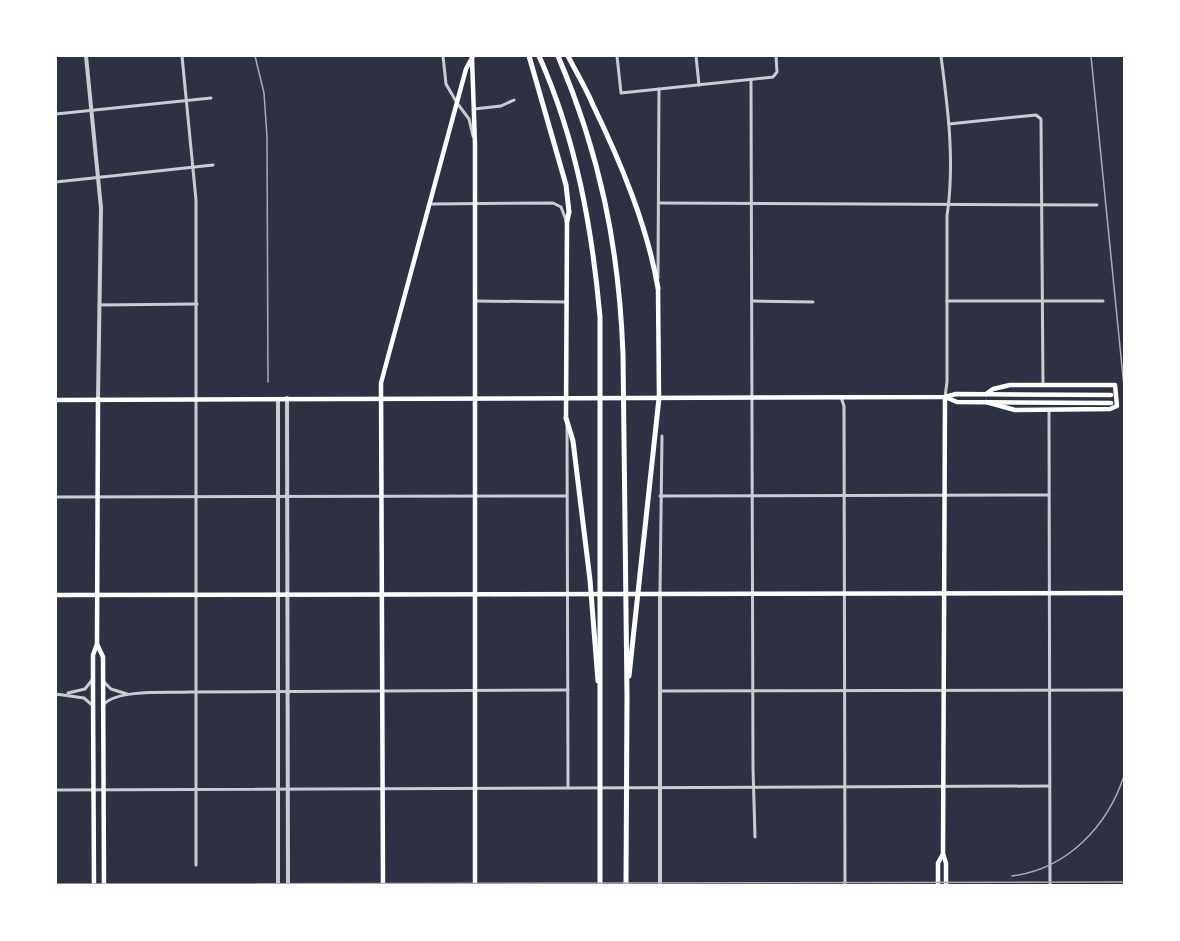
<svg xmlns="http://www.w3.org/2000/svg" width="1180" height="941" font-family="Montserrat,sans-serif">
	<rect width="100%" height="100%" fill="#2d3142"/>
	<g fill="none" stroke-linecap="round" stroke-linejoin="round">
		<g stroke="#caccd0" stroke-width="3">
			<path d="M182 56 196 200V865"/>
			<path d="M443 56 446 84 457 103 469 119 473 136"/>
			<path d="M617 56 621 93 773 77 777 72 776 56"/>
			<path d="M696 56 699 85"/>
			<path d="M941 56C948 109 955 162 947 216V382L945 397"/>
			<path d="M751 80 753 768 755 837"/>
			<path d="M474 109 501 106 514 100"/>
			<path d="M56 114 211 98"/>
			<path d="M949 124 1036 115 1041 119 1043 385"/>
			<path d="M56 182 213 165"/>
			<path d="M659 203 1097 205"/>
			<path d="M431 204 553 203 561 207 566 220"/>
			<path d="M658 278 659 89"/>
			<path d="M475 301 566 302"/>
			<path d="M752 301 813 302"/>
			<path d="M947 301H1103"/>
			<path d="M99 305 197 304"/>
			<path d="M841 397 844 406 845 886"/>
			<path d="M1049 410 1050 886"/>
			<path d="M567 425 568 788"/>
			<path d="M660 496 1049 495"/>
			<path d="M56 497 567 496"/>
			<path d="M660 593 662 436"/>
			<path d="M104 682 111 689 127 694"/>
			<path d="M660 691 1124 690"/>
			<path d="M68 693 85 689 92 680"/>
			<path d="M56 694 84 698 92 705"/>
			<path d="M104 704C119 689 168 693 189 692L568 690"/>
			<path d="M56 790 1049 786"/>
		</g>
		<g stroke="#caccd0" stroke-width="4">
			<path d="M86 56 101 208 98 399"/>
			<path d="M287 398 288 886"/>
			<path d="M660 593V886"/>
			<path d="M278 886V399"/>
		</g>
		<g stroke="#fff" stroke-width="4.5">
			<path d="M472 58 475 144V886"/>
			<path d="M945 397 943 854 946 863V886"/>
			<path d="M945 397 957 402 1111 403"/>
			<path d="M56 400 945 397 956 394 1111 395"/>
			<path d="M986 402 1015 410 1110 409 1117 406 1115 385H1010L993 389 986 394"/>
			<path d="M56 595 1124 593"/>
			<path d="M97 644 103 657 104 886"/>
			<path d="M94 886 93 692V655L97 644 98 399"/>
			<path d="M383 886 381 383 466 69 473 56"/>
			<path d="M938 886V863L943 854"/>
		</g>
		<g stroke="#fff" stroke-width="4.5">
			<path d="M658 288 659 398"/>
			<path d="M566 418 567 221"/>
		</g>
		<g stroke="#fff" stroke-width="5">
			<path d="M529 56 566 185 569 212 567 221"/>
			<path d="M539 56C576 139 592 227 600 317V886"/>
			<path d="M558 56C600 154 619 247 623 354L627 695 626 886"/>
			<path d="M568 56C576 72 586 88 593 105 621 163 647 225 658 288"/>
			<path d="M566 418 573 441 590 580 598 681"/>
			<path d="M629 676 659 398"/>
		</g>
		<g stroke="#abadb3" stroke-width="1.5">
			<path d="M255 56 264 93 267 137 268 382"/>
			<path d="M1091 56 1124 387"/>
			<path d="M1012 876C1067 869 1107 827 1124 776"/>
			<path d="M56 884 1124 882"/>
		</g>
	</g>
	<rect width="1180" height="941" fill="none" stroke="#ffffff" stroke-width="114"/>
</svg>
